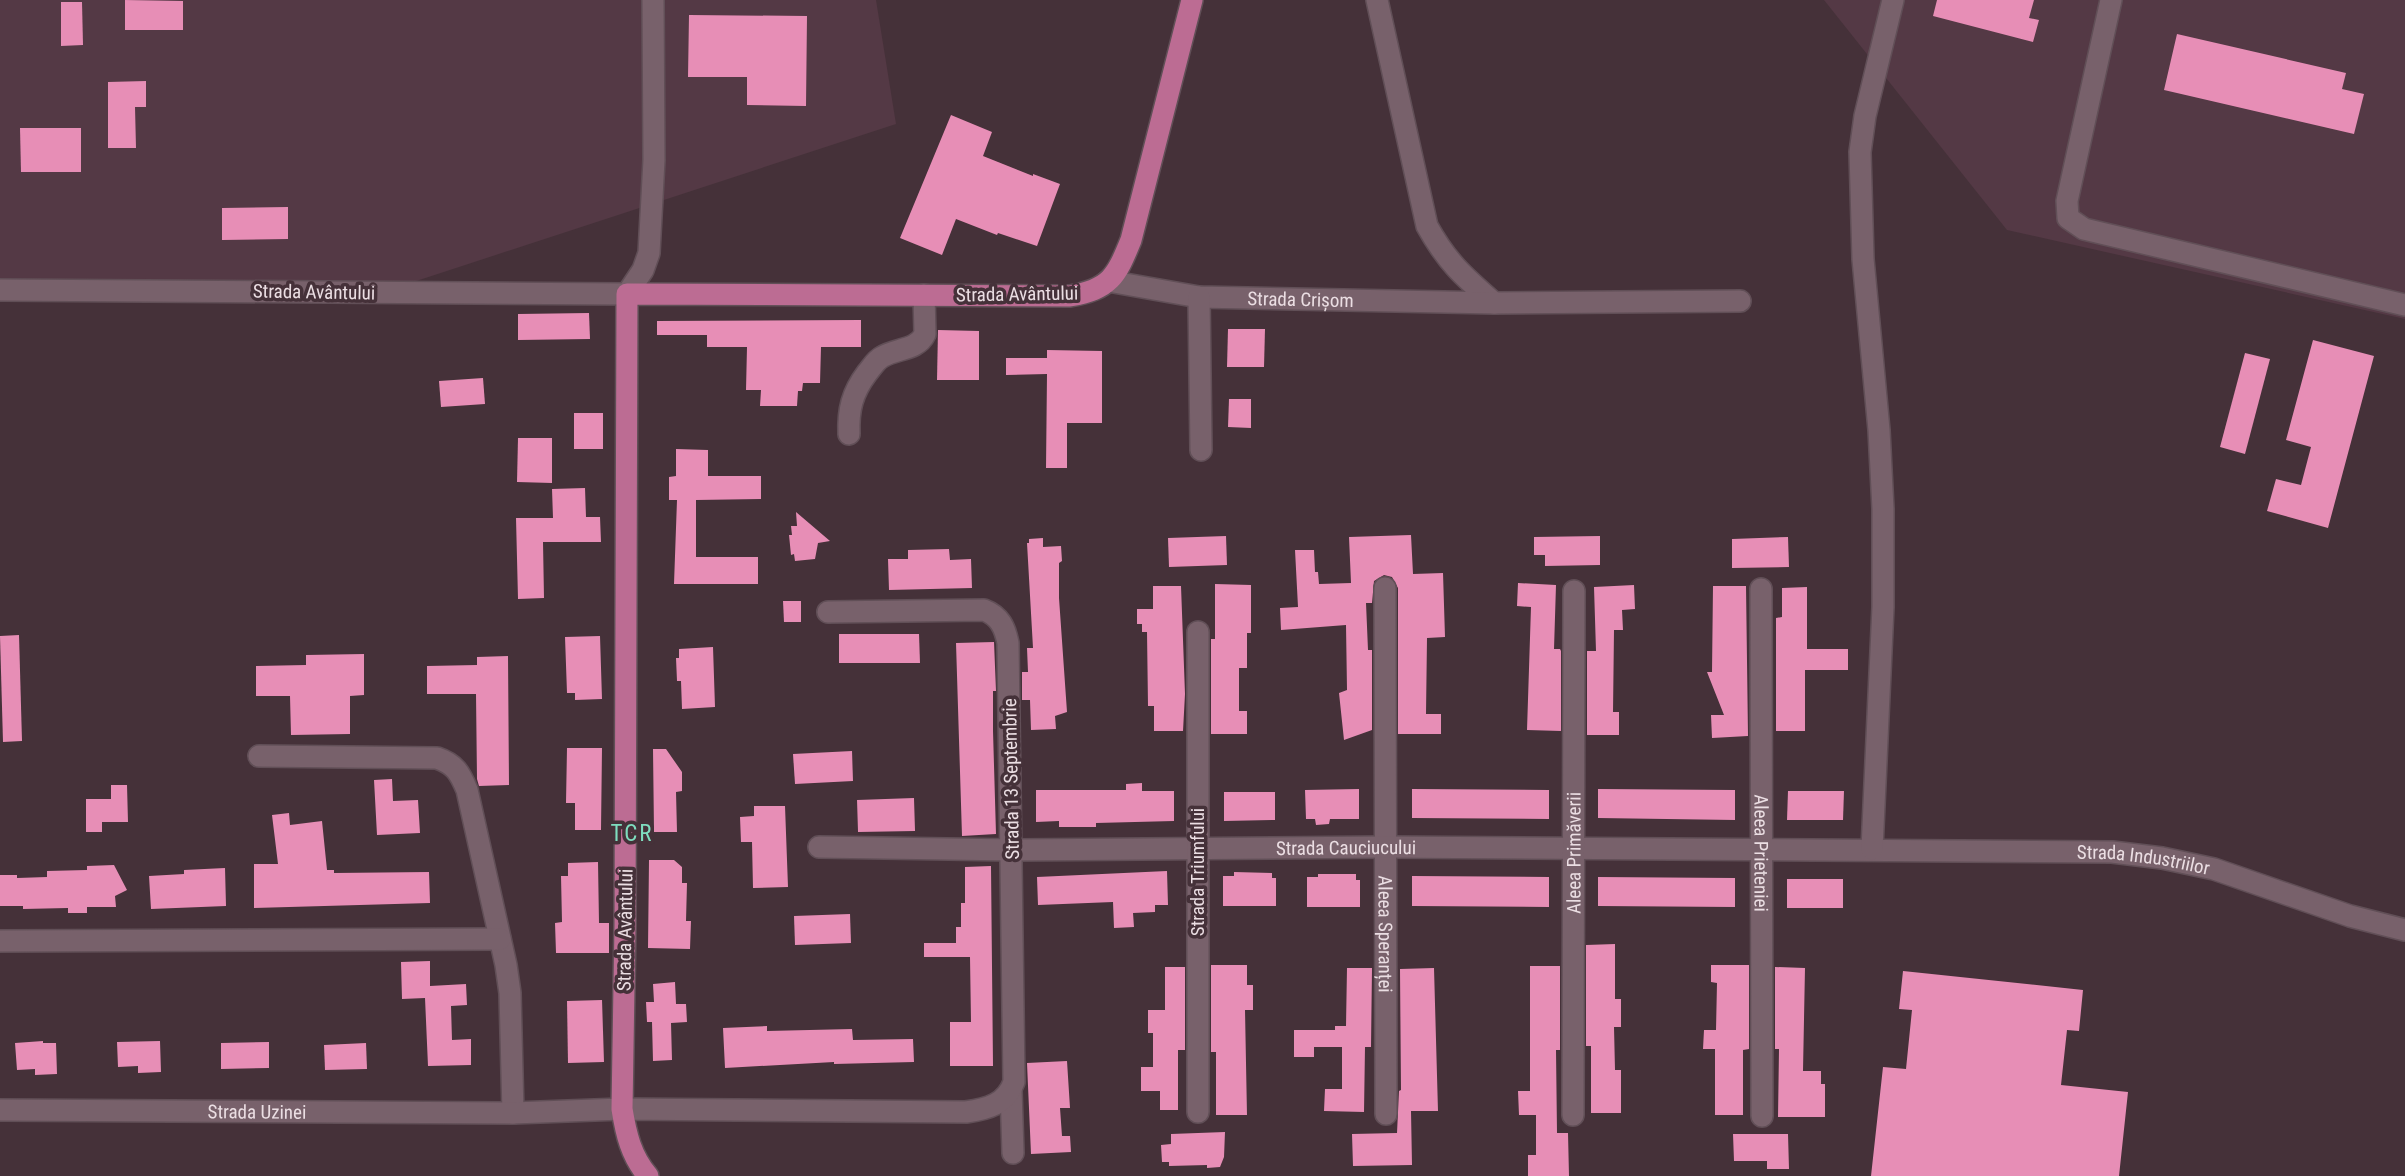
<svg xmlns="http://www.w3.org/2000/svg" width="2405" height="1176" font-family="'Roboto Condensed',sans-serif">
	<rect width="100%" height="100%" fill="#453139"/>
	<g fill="#543945">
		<path d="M0 0H876L896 124 404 285H0Z"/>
		<path d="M1824 0H2405V319L2007 230Z"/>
	</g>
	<g fill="#e78eb6">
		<path d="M125 0 183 1V30H125Z"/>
		<path d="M1937 0H2034L2029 18 2039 20 2033 42 1933 16Z"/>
		<path d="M61 2H82L83 45 61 46Z"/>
		<path d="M689 15 807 16 806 106 747 105V77H688Z"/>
		<path d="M2177 34 2346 73 2342 89 2364 94 2354 134 2164 90Z"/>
		<path d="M146 81V107H135L136 148H108V82Z"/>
		<path d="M951 115 992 132 983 156 1033 176V174L1060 184 1037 246 998 233 997 235 956 219 942 255 900 238Z"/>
		<path d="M20 128H81V172H21Z"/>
		<path d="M288 207V239L222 240V208Z"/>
		<path d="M589 313 590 339 518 340V314Z"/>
		<path d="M861 320V347H821L820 383H803L802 391H798L797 406H760L761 390H746L747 347H707V335H657V321Z"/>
		<path d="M1228 329H1265L1264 367H1227Z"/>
		<path d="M938 330 979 331V380H937Z"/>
		<path d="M2313 340 2374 356 2328 528 2267 511 2276 479 2301 485 2311 447 2286 440Z"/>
		<path d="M1047 350 1102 351V423H1067V468H1046L1047 374 1006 375V358H1047Z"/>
		<path d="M2245 353 2270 359 2245 454 2220 447Z"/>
		<path d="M483 378 485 404 441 407 439 381Z"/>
		<path d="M1229 399H1251V428L1228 427Z"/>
		<rect x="574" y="413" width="29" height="36"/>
		<path d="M518 438H552V483L517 482Z"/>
		<path d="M676 449 708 450V476H761V499L696 500V557H758V584H674L677 500H669V477L676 476Z"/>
		<path d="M585 488 586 517H600L601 542H543L544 598 518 599 516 518H553L552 489Z"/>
		<path d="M796 512 830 541 818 543 815 559 795 561 794 554 791 555 789 535H792L791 526H797Z"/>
		<path d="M1411 535 1413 574 1443 573 1445 637 1427 638 1426 714H1441V734H1398V588L1392 577 1384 575 1374 581 1372 603H1366L1368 650H1372V730L1344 740 1339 693 1347 690 1346 625 1281 630 1280 608 1298 607 1295 550H1314L1315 572H1318L1319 584 1351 583 1349 537Z"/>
		<path d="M1226 536 1227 565 1169 567 1168 538Z"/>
		<path d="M1600 536V565L1545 566V555H1534V537Z"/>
		<path d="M1788 537 1789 567 1732 568V539Z"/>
		<path d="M1043 538V547L1061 546 1062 561 1059 563V598L1067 712 1055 716 1056 729 1031 730 1030 700H1022V672H1028L1027 648H1033L1027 543H1029V539Z"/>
		<path d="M949 549 950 560 971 559 972 588 889 590 888 559H908V550Z"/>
		<path d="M1518 583 1556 585 1554 649H1560L1561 651V731L1527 730 1531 607 1517 606Z"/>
		<path d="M1215 584 1251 585V633H1247V668H1239V711H1247V734H1211V639H1215Z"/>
		<path d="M1634 585 1635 609 1622 610 1623 630H1614L1613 712H1619V735H1587V651H1596L1594 587Z"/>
		<path d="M1153 586H1181L1185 694 1183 731H1154V706H1148L1147 632H1142V624H1137V609H1153Z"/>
		<path d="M1713 586H1746L1748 736 1712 738 1711 715H1724L1707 672H1712Z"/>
		<path d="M1807 587V649H1848V670H1805V731H1776V618L1782 617V588Z"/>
		<path d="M783 601H801V622H784Z"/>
		<path d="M839 634H919L920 663H839Z"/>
		<path d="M19 635 22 741 3 742 0 636Z"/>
		<path d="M600 636 602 699 575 700V693H567L565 637Z"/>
		<path d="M994 642 996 691H993V731L996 834 962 836 956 643Z"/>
		<path d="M713 647 715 707 682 709 681 681H677L676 658H679V649Z"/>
		<path d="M364 654V695L350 696V734L291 735 290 696H256V666L306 665V655Z"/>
		<path d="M508 656 509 785 479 786 477 779 476 694H427V666L477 665V657Z"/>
		<path d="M567 748H602L601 830H575V803H566Z"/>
		<path d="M653 749H666L682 772V791L676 792 677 832H654Z"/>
		<path d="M852 751 853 781 795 784 793 754Z"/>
		<path d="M392 779 393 801 418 800 420 833 377 835 374 780Z"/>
		<path d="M1142 783V791H1174V821L1096 823V827H1059V821L1036 822V790H1126V784Z"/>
		<path d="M111 785H127L128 822H102V832H86V799H111Z"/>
		<path d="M1359 789V819H1330L1329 824 1316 825 1315 819H1306L1305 790Z"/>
		<path d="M1412 789 1549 790V819L1412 818Z"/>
		<path d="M1598 789 1735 790V820L1598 818Z"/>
		<path d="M1788 791H1844L1843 820H1787Z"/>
		<path d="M1224 792H1275V820L1224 821Z"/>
		<path d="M914 798 915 831 858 832 857 800Z"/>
		<path d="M754 806H785L788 887 753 888 752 842H741L740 817 754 816Z"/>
		<path d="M289 813 290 825 322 821 327 870H334V873L429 872 430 903 254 908V864H278L272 815Z"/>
		<path d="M649 860H674L682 867V883H687L686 921H691L690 949 648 948Z"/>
		<path d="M598 862 599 923H609V953H556L555 923 562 922 561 876H568V863Z"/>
		<path d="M114 865 127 890 115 896 116 907H87V913H68V908L23 909V906H0V875H17V878L47 877V871L87 870V866Z"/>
		<path d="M991 866 993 1066H950V1022H971L970 957H924V943H956V927H961V903H965V867Z"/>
		<path d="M225 868 226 906 151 909 149 876 184 874V870Z"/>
		<path d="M1167 871 1168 905H1155V912L1133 913 1134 927 1114 928 1113 902 1038 905 1037 877Z"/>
		<path d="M1234 872 1272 873V878H1276V906H1223V876H1234Z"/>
		<path d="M1318 874H1356V880H1360V907H1307V877H1318Z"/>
		<path d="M1412 876 1549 877V907L1412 906Z"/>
		<path d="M1598 877 1735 878V907L1598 906Z"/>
		<rect x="1787" y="879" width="56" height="29"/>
		<path d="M850 914 851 943 795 945 794 916Z"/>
		<path d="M1615 944V999H1621V1027H1614L1615 1070H1621V1113H1591V1046H1586V945Z"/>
		<path d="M430 961V986L466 984 467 1005 451 1006 452 1040 471 1039V1065L428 1066 425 998 402 999 401 962Z"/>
		<path d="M1211 965H1247V985H1253V1010H1245L1247 1115H1216V1052H1211Z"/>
		<path d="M1711 965H1749V1049L1743 1050V1115H1715V1049H1703L1704 1030H1716L1717 983 1711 982Z"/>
		<path d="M1530 966H1560V1050H1556L1557 1133H1568L1569 1176H1528V1155H1536V1115H1519L1518 1091H1530Z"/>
		<path d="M1165 967H1185V1050H1178V1110H1160V1091H1141V1067H1153V1033H1148V1010H1165Z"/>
		<path d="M1775 967 1805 968 1803 1071H1821V1084H1825V1117H1778L1779 1049H1775Z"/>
		<path d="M1347 968H1372L1371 1047H1365L1364 1112 1324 1111 1325 1089H1342V1047H1314V1057H1294V1030H1335V1026H1346Z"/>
		<path d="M1434 968 1438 1111H1411L1412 1165 1353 1166 1352 1134 1397 1133 1399 1091 1401 1090 1400 969Z"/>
		<path d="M1903 971 2083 990 2079 1031 2067 1030 2061 1085 2128 1092 2119 1176H1871L1883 1067 1906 1069 1912 1010 1899 1009Z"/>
		<path d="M675 982 676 1004H686L687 1022 671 1023 672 1060 653 1061 652 1022H647L646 1002H654L653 984Z"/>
		<path d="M602 1000 604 1062 568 1063 567 1001Z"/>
		<path d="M767 1026V1031L852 1029 853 1040 913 1039 914 1062 834 1064V1062L725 1068 723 1028Z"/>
		<path d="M43 1041V1043H56L57 1074 35 1075V1069L17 1070 15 1043Z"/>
		<path d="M160 1041 161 1072 138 1073V1066L118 1067 117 1042Z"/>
		<path d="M269 1042V1068L221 1069V1043Z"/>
		<path d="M366 1043 367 1069 325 1070 324 1045Z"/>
		<path d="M1067 1061 1070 1108H1060L1062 1136H1070L1071 1152 1031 1154 1027 1063Z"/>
		<path d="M1225 1132 1224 1157 1220 1167 1207 1168V1165L1169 1166V1162H1162L1161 1145 1171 1144V1134Z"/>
		<path d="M1733 1134H1788L1789 1169H1767V1161H1734Z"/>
	</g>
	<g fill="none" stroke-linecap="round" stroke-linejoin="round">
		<defs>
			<g id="minor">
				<path d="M1377 0 1427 226C1447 262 1463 276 1494 303"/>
				<path d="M2111 0 2067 201 2068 218 2084 229 2405 305"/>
				<path id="s1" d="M1108 281 1199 297 1494 303 1740 301"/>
				<path d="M0 290 627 294 643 270 649 253 654 160 653 0"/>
				<path d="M1199 297 1201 450"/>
				<path d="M849 434C848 410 852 393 867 373 872 367 876 360 882 357 896 348 917 351 925 334L924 295"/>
				<path id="s2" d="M1385 588 1386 1114"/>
				<path id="s3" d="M1761 589 1762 1116"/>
				<path d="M259 756 437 758C455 764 460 773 467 790L506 965 510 993 513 1113"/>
				<path id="s4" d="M819 847 1012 850 1386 847 2112 852 2162 858 2214 869 2350 916 2405 930"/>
				<path d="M1872 849 1883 607V509L1879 430 1863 259 1860 152 1865 116 1893 0"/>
				<path d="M0 941 500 939"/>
				<path d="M1011 1090 1013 1153"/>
				<path id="s5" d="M0 1110 513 1113 622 1109 966 1112C988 1109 1006 1104 1014 1082L1008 643C1005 628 1000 616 984 610L828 612"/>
				<path d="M1198 1112V632"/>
				<path id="s6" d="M1573 1115 1574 591"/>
			</g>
			<path id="major" d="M648 1176C631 1156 626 1134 622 1109L625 925 627 294 1070 296C1110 289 1116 277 1131 240L1192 0"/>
		</defs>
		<use href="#minor" stroke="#614f57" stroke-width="24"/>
		<use href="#major" stroke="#614f57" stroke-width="24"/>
		<use href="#minor" stroke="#78616b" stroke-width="21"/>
		<use href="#major" stroke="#bc6c93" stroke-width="21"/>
	</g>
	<g text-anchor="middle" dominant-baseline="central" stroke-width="7" stroke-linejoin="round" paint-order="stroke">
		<g font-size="19" fill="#ebdee3" stroke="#453139">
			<text transform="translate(314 292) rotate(1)">Strada Avântului</text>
			<text transform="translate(1017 294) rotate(-1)">Strada Avântului</text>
			<text stroke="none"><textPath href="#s1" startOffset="194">Strada Crișom</textPath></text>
			<text transform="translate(1011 779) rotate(-91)">Strada 13 Septembrie</text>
			<text stroke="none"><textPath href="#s4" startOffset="527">Strada Cauciucului</textPath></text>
			<text stroke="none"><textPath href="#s6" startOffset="262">Aleea Primăverii</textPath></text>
			<text stroke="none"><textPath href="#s3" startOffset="264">Aleea Prieteniei</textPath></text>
			<text stroke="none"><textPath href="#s4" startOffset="1325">Strada Industriilor</textPath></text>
			<text transform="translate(1197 872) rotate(-90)">Strada Triumfului</text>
			<text transform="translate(625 930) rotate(-89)">Strada Avântului</text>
			<text stroke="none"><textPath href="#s2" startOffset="346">Aleea Speranței</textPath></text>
			<text stroke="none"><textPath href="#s5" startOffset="257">Strada Uzinei</textPath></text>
		</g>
		<g font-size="23" letter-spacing="2" fill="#7fddbf" stroke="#453139">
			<text x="632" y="833">TCR</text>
		</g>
	</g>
</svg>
